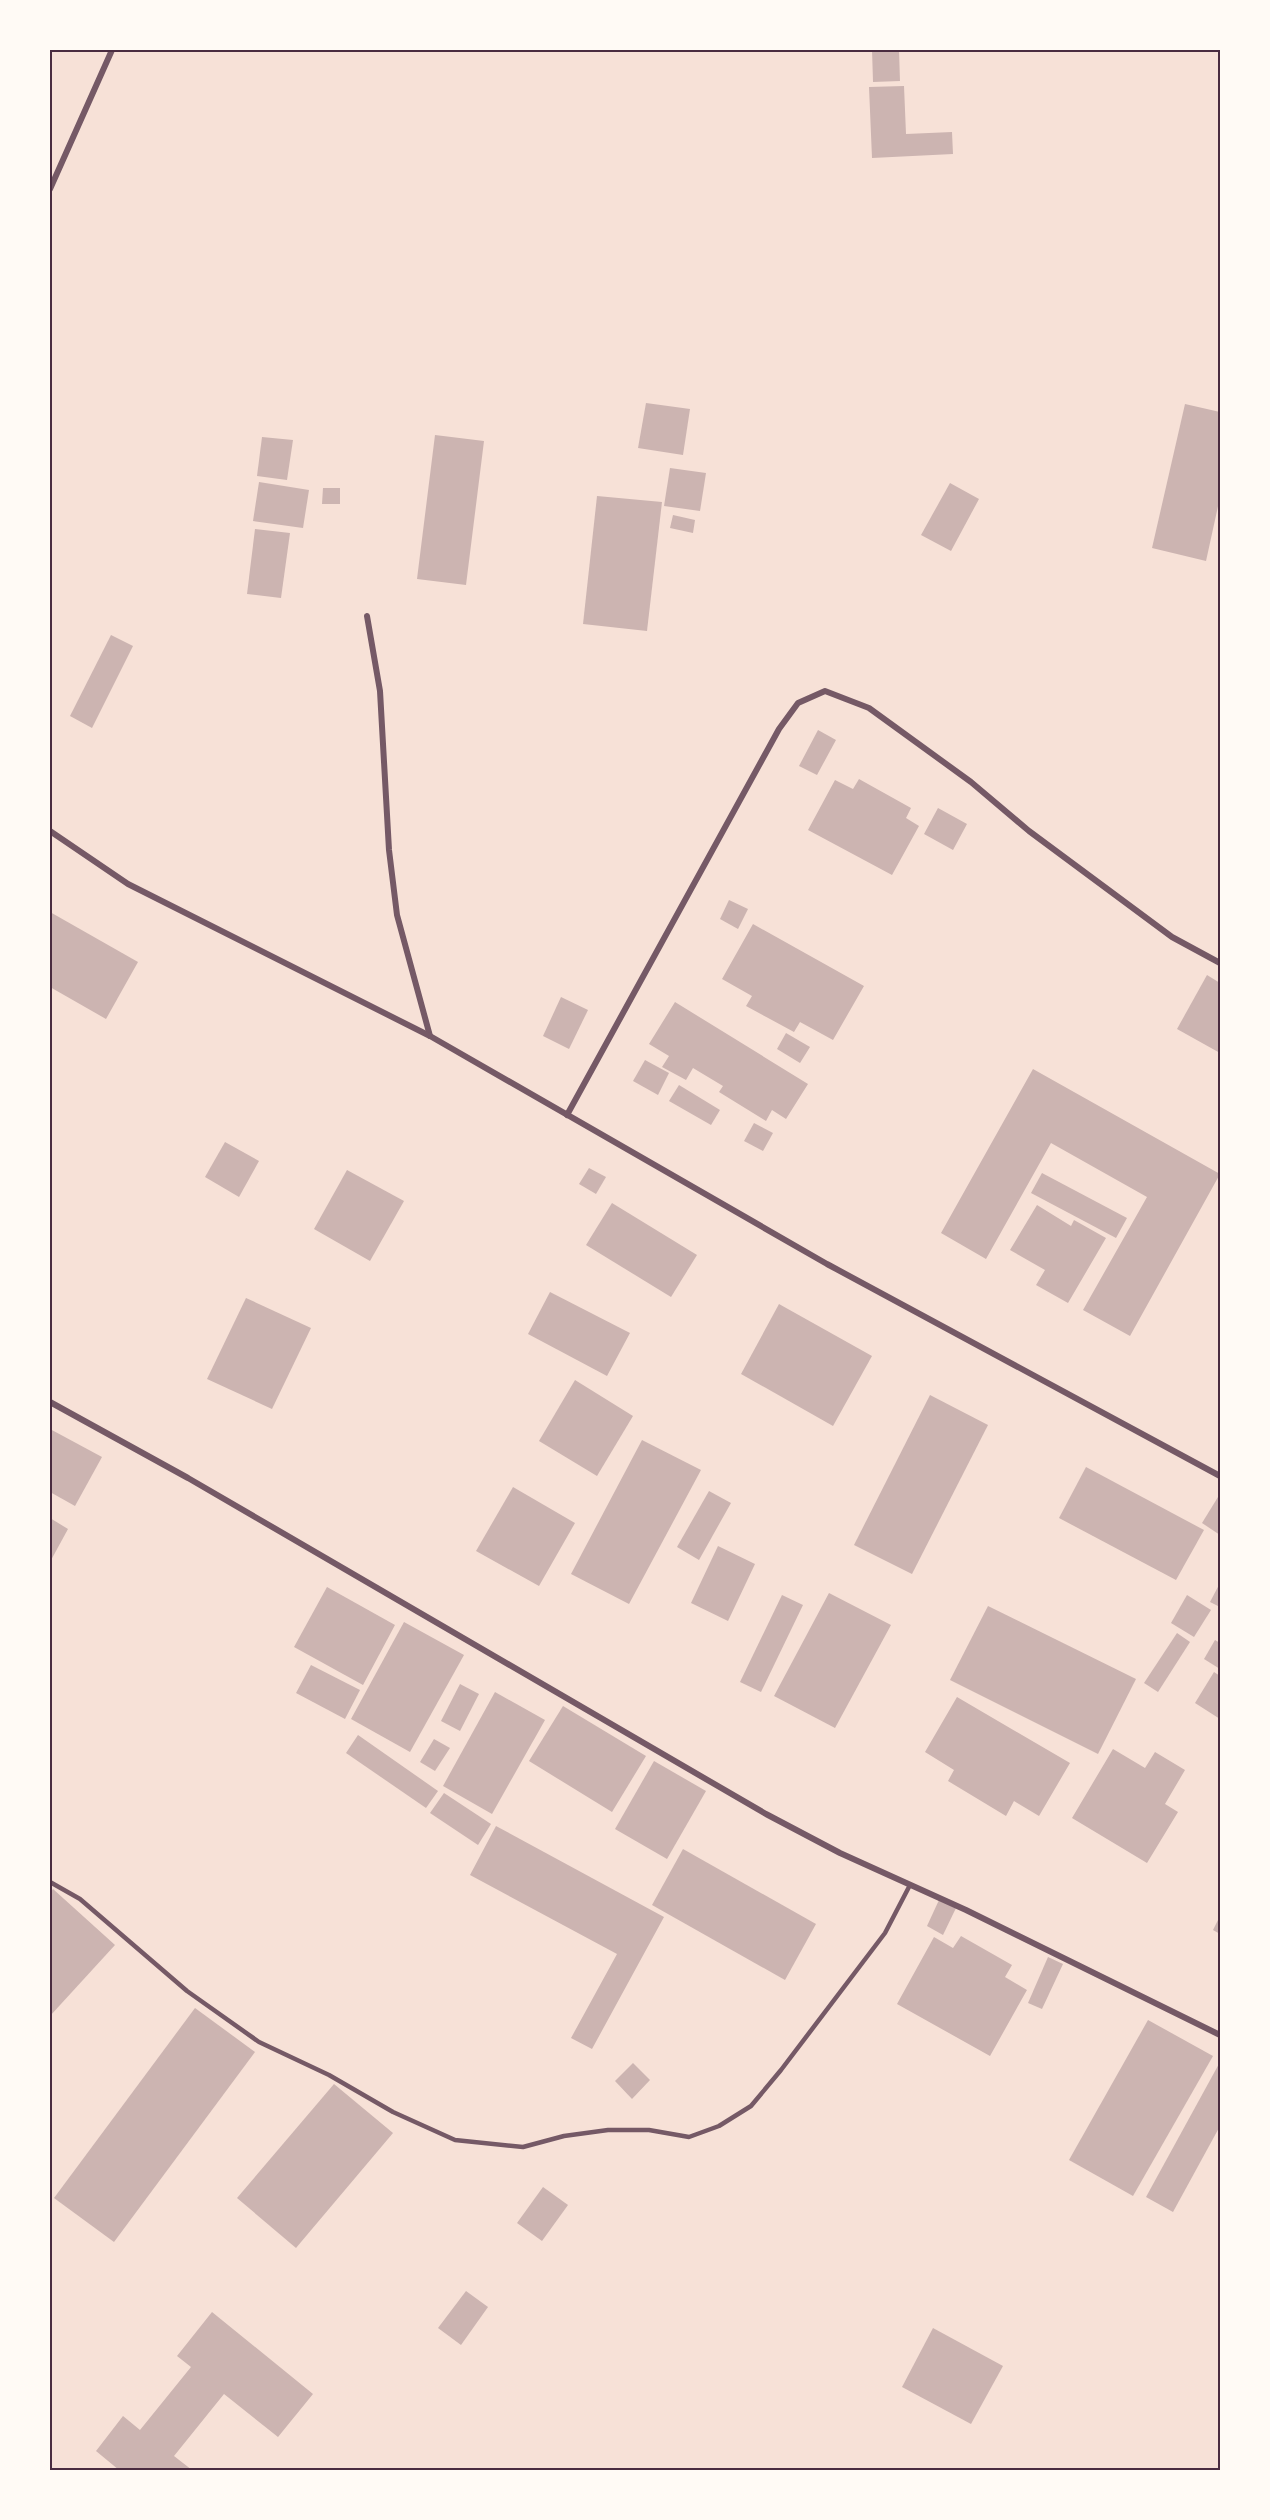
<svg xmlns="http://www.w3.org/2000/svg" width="1270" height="2520" font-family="'Libre Baskerville',serif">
	<rect width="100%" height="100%" fill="#f7e1d7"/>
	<g fill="#ccb4b1">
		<path d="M872 50H899L900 81 873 82Z"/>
		<path d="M904 86 906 134 952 132 953 154 872 158 869 87Z"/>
		<path d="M646 403 690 409 683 455 638 448Z"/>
		<path d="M1185 404 1220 412V497L1206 561 1152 548Z"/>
		<path d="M435 435 484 441 466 585 417 579Z"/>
		<path d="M262 437 293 440 287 480 257 476Z"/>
		<path d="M670 468 706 473 700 511 664 506Z"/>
		<path d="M259 482 309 490 303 528 253 521Z"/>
		<path d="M950 483 979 499 951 551 921 535Z"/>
		<path d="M323 488H340V504H322Z"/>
		<path d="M597 496 662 502 647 631 583 624Z"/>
		<path d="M673 515 695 520 693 533 670 528Z"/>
		<path d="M255 529 290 533 281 598 247 594Z"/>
		<path d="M111 635 133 646 92 728 70 716Z"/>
		<path d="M818 730 836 740 817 775 799 766Z"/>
		<path d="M859 779 911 808 906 818 919 826 892 875 808 830 835 780 853 789Z"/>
		<path d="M938 808 967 824 953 850 924 834Z"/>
		<path d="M729 900 748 909 738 929 720 919Z"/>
		<path d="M50 912 138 962 106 1019 50 987Z"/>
		<path d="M753 924 864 986 833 1040 800 1022 794 1032 746 1006 752 996 722 979Z"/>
		<path d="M1207 975 1220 983V1053L1177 1029Z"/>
		<path d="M561 997 588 1010 569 1049 543 1036Z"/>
		<path d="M675 1002 808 1084 786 1119 772 1110 766 1121 719 1092 723 1086 693 1068 686 1080 662 1067 669 1056 649 1044Z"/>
		<path d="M786 1033 810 1047 800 1063 777 1049Z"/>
		<path d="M645 1060 669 1073 658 1095 633 1081Z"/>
		<path d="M1033 1069 1220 1174 1130 1336 1083 1310 1147 1197 1051 1143 986 1259 941 1233Z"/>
		<path d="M679 1085 720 1110 711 1125 669 1101Z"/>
		<path d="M754 1123 773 1133 763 1151 744 1141Z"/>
		<path d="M225 1142 259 1161 239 1197 205 1177Z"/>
		<path d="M589 1168 606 1177 596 1194 579 1184Z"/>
		<path d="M347 1170 404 1201 370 1261 314 1229Z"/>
		<path d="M1042 1173 1127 1218 1116 1238 1031 1193Z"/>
		<path d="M612 1203 697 1255 671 1297 586 1245Z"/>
		<path d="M1037 1205 1071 1226 1074 1220 1106 1238 1068 1303 1036 1285 1045 1270 1010 1250Z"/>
		<path d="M550 1292 630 1333 607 1376 528 1334Z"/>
		<path d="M246 1298 311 1328 272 1409 207 1379Z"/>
		<path d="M779 1304 872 1356 833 1426 741 1374Z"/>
		<path d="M575 1380 633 1416 597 1476 539 1441Z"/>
		<path d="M930 1395 988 1425 912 1574 854 1545Z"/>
		<path d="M50 1429 102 1457 75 1506 50 1492Z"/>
		<path d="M642 1440 701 1470 629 1604 571 1574Z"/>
		<path d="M1086 1467 1204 1530 1176 1580 1059 1518Z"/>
		<path d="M513 1487 575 1523 539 1586 476 1551Z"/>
		<path d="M709 1491 731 1503 699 1560 677 1547Z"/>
		<path d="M1218 1497 1220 1498V1535L1202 1523Z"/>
		<path d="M50 1518 68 1529 50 1562Z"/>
		<path d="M718 1546 755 1564 728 1621 691 1603Z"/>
		<path d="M1220 1583V1607L1210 1602Z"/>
		<path d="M327 1587 395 1625 363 1685 294 1647Z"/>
		<path d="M829 1593 891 1625 835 1728 774 1696Z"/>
		<path d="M782 1595 803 1605 761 1692 740 1682Z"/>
		<path d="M1187 1595 1211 1610 1194 1637 1171 1623Z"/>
		<path d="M988 1606 1136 1679 1098 1754 950 1680Z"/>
		<path d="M404 1622 464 1655 410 1752 351 1719Z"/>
		<path d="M1177 1633 1190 1642 1158 1692 1144 1683Z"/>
		<path d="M1215 1640 1220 1643V1669L1204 1659Z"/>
		<path d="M311 1665 360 1690 345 1719 296 1693Z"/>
		<path d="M1214 1672 1220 1676V1719L1195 1703Z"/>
		<path d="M460 1684 479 1694 460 1731 441 1721Z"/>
		<path d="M495 1692 545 1720 492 1814 443 1786Z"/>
		<path d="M957 1697 1070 1763 1039 1816 1014 1801 1006 1816 948 1781 954 1770 925 1752Z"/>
		<path d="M563 1706 646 1756 612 1812 529 1761Z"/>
		<path d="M358 1735 438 1791 426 1808 346 1753Z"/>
		<path d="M434 1739 450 1748 435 1771 420 1762Z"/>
		<path d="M1113 1749 1145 1768 1155 1752 1185 1770 1165 1804 1178 1812 1147 1863 1072 1818Z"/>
		<path d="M654 1761 706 1791 667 1859 615 1829Z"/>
		<path d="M444 1793 491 1824 478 1845 430 1813Z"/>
		<path d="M496 1826 664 1917 592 2049 571 2038 617 1954 470 1875Z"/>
		<path d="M683 1849 816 1924 785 1980 652 1905Z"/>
		<path d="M53 1889 115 1945 50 2016V1893Z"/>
		<path d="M939 1900 956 1908 943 1935 927 1926Z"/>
		<path d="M1220 1916V1934L1213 1930Z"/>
		<path d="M961 1936 1012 1965 1005 1977 1027 1990 990 2056 897 2004 934 1937 953 1948Z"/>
		<path d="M1048 1957 1063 1964 1042 2009 1028 2003Z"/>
		<path d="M195 2008 255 2052 114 2242 54 2198Z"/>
		<path d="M1148 2020 1213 2056 1133 2196 1069 2160Z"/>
		<path d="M1220 2062V2126L1173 2212 1146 2197Z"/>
		<path d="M633 2063 650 2080 632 2099 615 2081Z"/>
		<path d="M334 2084 393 2133 296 2248 237 2198Z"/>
		<path d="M543 2187 568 2205 542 2241 517 2223Z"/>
		<path d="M466 2291 488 2307 461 2345 438 2328Z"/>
		<path d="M212 2312 313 2394 278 2437 224 2394 174 2456 192 2470H119L96 2451 123 2416 140 2430 191 2367 177 2356Z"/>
		<path d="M933 2328 1003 2366 971 2424 902 2387Z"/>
	</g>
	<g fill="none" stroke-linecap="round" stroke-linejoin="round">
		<path stroke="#755966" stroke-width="4.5" d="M50 1882 80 1899 187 1991 259 2042 329 2075 393 2112 455 2140 523 2147 564 2136 608 2130H649L689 2137 719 2126 751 2106 781 2070 885 1933 910 1885"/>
		<g stroke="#755966" stroke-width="6">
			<path d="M50 189 112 50"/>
			<path d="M367 616 380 691 389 850 397 915 430 1036"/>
			<path d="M50 831 128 884 430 1036 827 1264 1220 1476"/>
			<path d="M567 1115 779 729 798 703 825 691 869 708 971 782 1029 831 1172 937 1220 963"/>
			<path d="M50 1402 188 1478 766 1814 840 1853 966 1910 1220 2035"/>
		</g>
	</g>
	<rect width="1270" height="2520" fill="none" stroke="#fffaf5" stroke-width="102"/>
	<rect x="51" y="51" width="1168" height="2418" fill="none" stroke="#4a2c40" stroke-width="2"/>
</svg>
